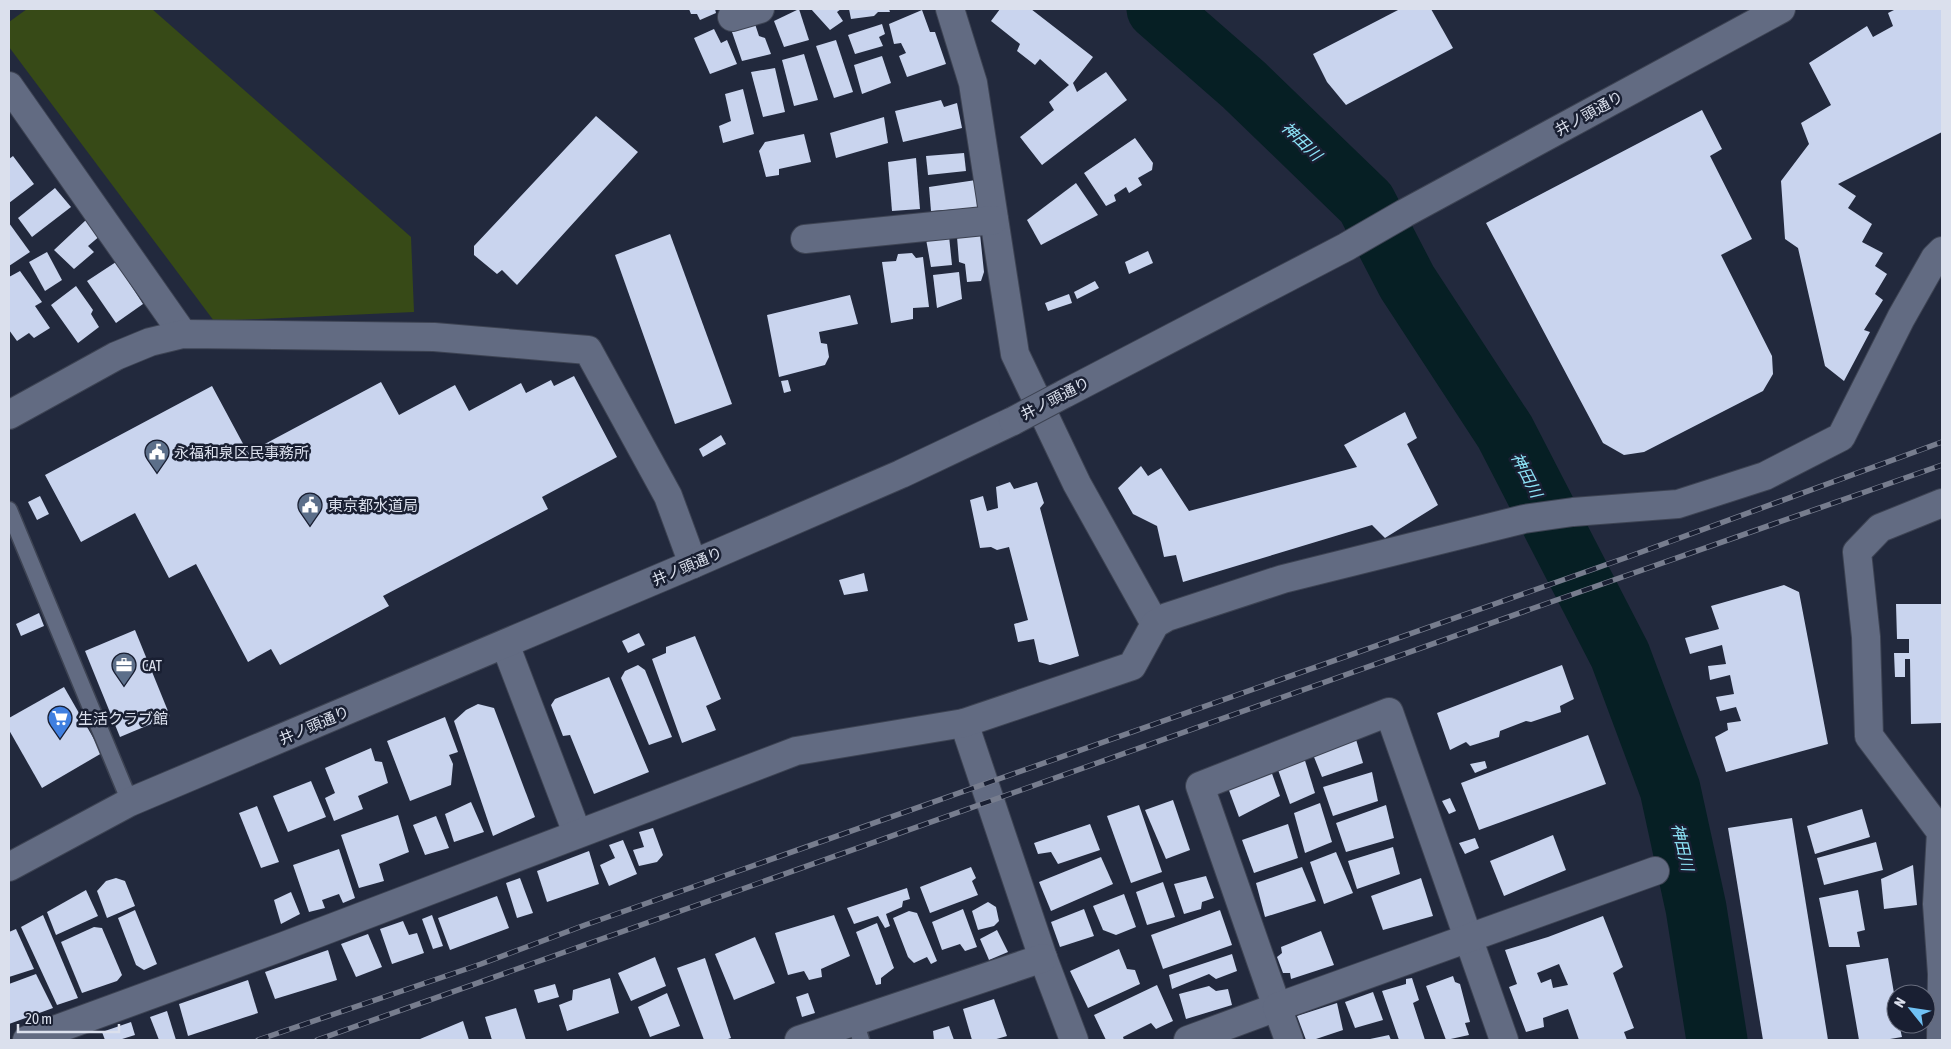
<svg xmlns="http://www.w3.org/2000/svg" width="1951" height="1049" font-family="'Asap Condensed','Noto Sans JP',sans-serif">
	<rect width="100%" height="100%" fill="#22293d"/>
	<path fill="#374a17" d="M27 9H152L411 237 414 312 214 321 9 47V22Z"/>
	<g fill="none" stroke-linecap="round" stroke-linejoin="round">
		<path stroke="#061f24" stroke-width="61" d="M1157 9 1244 85 1366 203 1407 282 1505 432 1620 655 1670 789 1696 908 1717 1040"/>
	</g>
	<g fill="#c9d4ee" fill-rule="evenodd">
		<path d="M689 9H715L716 13 700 20 697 14H691Z"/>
		<path d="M799 9 809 40 784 47 774 21Z"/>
		<path d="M811 9H841L837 12 843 21 830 30Z"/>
		<path d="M849 9H889L890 12H878L874 16 851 19Z"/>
		<path d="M1000 9H1031L1093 57 1073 83 1077 92 1106 72 1127 100 1042 165 1020 137 1054 110 1049 102 1069 85 1040 59 1035 65 1017 51 1020 44 991 21Z"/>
		<path d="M1400 9H1431L1453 48 1346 105 1327 82 1313 54Z"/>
		<path d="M1896 9H1942V132L1838 184 1856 196 1848 208 1872 224 1862 242 1883 253 1875 266 1887 274 1875 294 1883 300 1864 330 1870 332 1844 381 1825 366 1798 248 1785 239 1781 181 1809 144 1801 123 1831 105 1809 63 1867 26 1873 37 1893 26 1888 13Z"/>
		<path d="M922 10 930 32H935L946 64 907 77 899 56 906 53 901 43 894 44 889 24Z"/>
		<path d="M755 24 759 36 765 38 771 54 742 61 732 32Z"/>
		<path d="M882 24 885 34 879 37 883 46 855 54 848 35Z"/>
		<path d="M714 29 721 43 727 40 737 64 710 74 694 38Z"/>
		<path d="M836 40 853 92 834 98 816 46Z"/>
		<path d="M804 54 818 100 794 106 782 60Z"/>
		<path d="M882 56 891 83 862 94 854 65Z"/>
		<path d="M775 68 785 112 763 117 751 72Z"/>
		<path d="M743 89 754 134 723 143 719 126 731 121 725 94Z"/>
		<path d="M941 100 944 107 957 103 962 128 903 142 895 111Z"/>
		<path d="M1702 110 1722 149 1710 156 1752 239 1721 255 1772 356 1773 374 1763 391 1644 452 1624 455 1603 443 1486 223Z"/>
		<path d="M596 116 638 152 517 285 502 270 497 274 474 255V246Z"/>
		<path d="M884 117 888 143 836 158 830 133Z"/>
		<path d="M804 134 811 162 779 169V175L766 177 759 151 765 142Z"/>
		<path d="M1135 138 1153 163 1152 170 1138 178 1142 185 1129 193 1126 187 1114 195 1116 201 1106 206 1084 173Z"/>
		<path d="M964 153 966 171 928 175 926 156Z"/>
		<path d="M13 156 34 184 9 203V159Z"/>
		<path d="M916 158 920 209 892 211 888 162Z"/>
		<path d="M976 180 977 208 931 211 929 187Z"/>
		<path d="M1076 183 1098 215 1041 245 1027 220Z"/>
		<path d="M55 188 71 207 32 237 18 218Z"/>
		<path d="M86 220 101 235 88 246 94 252 74 269 54 250Z"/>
		<path d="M9 223 30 252 9 266Z"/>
		<path d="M670 234 732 404 675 424 615 255Z"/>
		<path d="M980 234 984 272 981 281 967 282 965 264 959 262 957 237Z"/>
		<path d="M949 236 952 265 931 267 926 239Z"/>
		<path d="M1148 251 1153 263 1129 274 1125 262Z"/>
		<path d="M47 252 62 280 45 291 29 262Z"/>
		<path d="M912 253 916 258 923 257 929 307 913 308V319L891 323 882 262 896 261 898 254Z"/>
		<path d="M116 262 143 304 116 323 87 281Z"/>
		<path d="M20 271 42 302 35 306 50 328 34 338 29 333 17 341 9 330V277Z"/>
		<path d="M959 272 962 299 937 308 933 275Z"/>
		<path d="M1095 281 1099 288 1077 299 1074 292Z"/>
		<path d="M76 286 93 310 91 314 99 327 78 343 51 305Z"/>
		<path d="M1069 294 1072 303 1048 311 1045 303Z"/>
		<path d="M850 295 858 324 819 332 821 343 827 344 829 357 825 365 779 377 767 315Z"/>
		<path d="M574 376 617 457 542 497 548 509 383 596 389 606 280 665 271 649 248 662 196 564 169 578 135 513 81 542 45 475 212 386 248 453 381 382 399 415 455 385 469 411 521 383 526 393 551 380 554 386Z"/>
		<path d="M788 380 791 391 784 393 781 381Z"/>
		<path d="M1405 412 1417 438 1407 444 1438 505 1385 538 1372 525 1183 582 1176 555 1164 557 1157 526 1133 514 1118 488 1141 466 1148 476 1161 468 1189 511 1357 467 1344 445Z"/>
		<path d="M721 435 726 444 703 457 699 449Z"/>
		<path d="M1010 482 1014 489 1037 482 1044 503 1040 508 1079 656 1050 665 1039 662 1034 639 1018 642 1014 624 1028 620 1009 547 997 550 991 547 980 548 970 500 983 496 987 511 998 508 996 487Z"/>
		<path d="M40 496 49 514 37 520 28 502Z"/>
		<path d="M864 573 868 591 844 595 839 580Z"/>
		<path d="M1784 585 1799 592 1828 744 1726 772 1715 737 1728 730 1727 723 1741 721 1736 707 1720 711 1716 697 1734 694 1730 675 1710 680 1708 666 1726 664 1722 645 1690 654 1685 638 1719 629 1711 606Z"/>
		<path d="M1896 604H1942V723L1911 724 1910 659H1905V677H1895L1894 653H1909V639H1897Z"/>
		<path d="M39 613 44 626 21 636 16 624Z"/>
		<path d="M135 630 170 716 120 737 85 651Z"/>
		<path d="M639 633 645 645 628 653 622 641Z"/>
		<path d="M695 636 721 699 706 706 716 730 682 743 652 659 666 653V647Z"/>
		<path d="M638 665 645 670 672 737 649 745 621 678 625 671Z"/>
		<path d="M1562 665 1574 699 1560 706 1561 712 1531 722 1526 721 1500 731 1499 737 1470 746 1466 742 1450 750 1437 713Z"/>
		<path d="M609 677 649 772 594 794 570 735 563 736 551 705 555 699Z"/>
		<path d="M64 687 102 753 42 788 9 730V718Z"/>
		<path d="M478 704 494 708 535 817 493 836 454 721 466 710Z"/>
		<path d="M445 717 458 752 449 755 453 764 451 785 410 801 387 741Z"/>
		<path d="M1588 735 1606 784 1479 830 1461 783Z"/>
		<path d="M1355 736 1363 763 1322 777 1312 752Z"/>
		<path d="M371 748 375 761 382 762 388 783 358 796 363 809 334 821 325 798 335 793 325 768Z"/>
		<path d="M1303 754 1315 793 1290 804 1276 764Z"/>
		<path d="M1485 761 1487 768 1475 773 1470 764Z"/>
		<path d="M1270 768 1280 796 1239 817 1227 785Z"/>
		<path d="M1372 772 1378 801 1333 816 1323 787Z"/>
		<path d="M311 781 326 817 288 832 273 796Z"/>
		<path d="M1450 798 1456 811 1449 814 1442 801Z"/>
		<path d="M1173 800 1190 850 1166 859 1145 810Z"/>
		<path d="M471 802 484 832 454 842 445 814Z"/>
		<path d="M1320 803 1332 842 1305 853 1294 813Z"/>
		<path d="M1139 805 1162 872 1131 883 1107 816Z"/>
		<path d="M1386 805 1394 838 1346 852 1336 823Z"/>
		<path d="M257 806 279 862 261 868 239 813Z"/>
		<path d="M1862 809 1870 837 1815 854 1807 826Z"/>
		<path d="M398 815 409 852 379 864 384 881 359 888 341 835Z"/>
		<path d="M436 816 449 848 425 855 413 825Z"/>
		<path d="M1792 818 1828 1040H1763L1728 828Z"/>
		<path d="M1090 824 1100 850 1058 864 1051 852 1038 854 1034 843Z"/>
		<path d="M1288 824 1298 858 1254 873 1242 840Z"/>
		<path d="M653 828 663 855 657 862 639 866 633 850 644 847 639 832Z"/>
		<path d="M1553 835 1566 870 1504 896 1490 861Z"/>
		<path d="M1475 838 1479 848 1465 854 1459 843Z"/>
		<path d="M623 840 637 874 609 886 600 865 615 858 609 845Z"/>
		<path d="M1876 842 1883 870 1824 885 1817 858Z"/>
		<path d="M1393 847 1400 874 1357 889 1348 861Z"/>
		<path d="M339 849 355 898 343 903 339 894 322 900 325 908 309 912 293 865Z"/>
		<path d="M589 851 599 884 547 902 537 871Z"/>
		<path d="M1336 852 1353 893 1324 904 1310 862Z"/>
		<path d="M1101 857 1113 884 1051 911 1039 882Z"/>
		<path d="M1913 865 1917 905 1884 909 1881 879Z"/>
		<path d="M971 867 976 878 972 881 978 895 930 913 920 887Z"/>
		<path d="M1302 867 1316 901 1265 917 1256 883Z"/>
		<path d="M1206 876 1214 898 1202 902 1201 909 1184 914 1174 884Z"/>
		<path d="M116 878 125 881 135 906 107 918 97 891 106 881Z"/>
		<path d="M520 878 533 913 517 918 506 883Z"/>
		<path d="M1421 878 1433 916 1383 930 1371 896Z"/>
		<path d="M1163 882 1175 917 1147 925 1136 892Z"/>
		<path d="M907 888 910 899 903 901 902 907 886 914 890 926 885 928 878 916 854 924 847 908Z"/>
		<path d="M86 890 98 916 56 935 47 912Z"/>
		<path d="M1858 890 1865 930 1857 932 1860 947H1829L1819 898Z"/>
		<path d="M291 892 300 914 281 924 274 900Z"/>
		<path d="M1124 894 1136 927 1116 935 1103 930 1093 906Z"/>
		<path d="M497 896 509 928 450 950 438 918Z"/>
		<path d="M988 902 996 907 999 921 994 926 978 930 972 911Z"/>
		<path d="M963 909 977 947 965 951 960 944 942 950 932 922Z"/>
		<path d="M1084 909 1094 936 1060 947 1051 922Z"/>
		<path d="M135 910 157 964 144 970 136 965 118 918Z"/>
		<path d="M1220 910 1232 945 1163 969 1151 935Z"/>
		<path d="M909 911 917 913 937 961 931 964 927 957 914 963 908 957 893 918Z"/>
		<path d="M43 915 78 998 57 1005 21 927Z"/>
		<path d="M432 915 443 946 433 949 422 919Z"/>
		<path d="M834 915 850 956 821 969 822 977 809 980 804 971 788 975 775 933Z"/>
		<path d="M1603 916 1623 967 1613 973 1634 1028 1624 1032 1627 1040H1579L1568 1009 1543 1018 1544 1027 1526 1032 1509 987 1517 984 1505 950 1548 937ZM1559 964 1568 985 1553 988 1551 979 1541 983 1537 973Z"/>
		<path d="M403 921 409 935 417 933 424 953 392 964 380 929Z"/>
		<path d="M877 923 894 968 881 978V984L876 985 856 932Z"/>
		<path d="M94 927 102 928 122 975 117 981 82 993 61 942Z"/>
		<path d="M16 929 34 969 9 977V932Z"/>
		<path d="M997 930 1008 952 989 960 980 939Z"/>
		<path d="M1321 931 1334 965 1291 979 1290 973H1283L1277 957 1282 953 1281 947Z"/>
		<path d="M368 934 382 967 356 977 341 944Z"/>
		<path d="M755 937 775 983 734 1000 715 954Z"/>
		<path d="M1119 949 1127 969 1135 970 1140 984 1088 1008 1070 971Z"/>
		<path d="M328 950 337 980 275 999 265 972Z"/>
		<path d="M1232 954 1237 971 1216 979 1209 974 1172 989 1169 975Z"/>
		<path d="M655 957 666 986 631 1001 618 973Z"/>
		<path d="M705 958 731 1038 725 1040H704L677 968Z"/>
		<path d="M1888 958 1896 1005V1024H1899L1902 1037 1884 1040H1859L1846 965Z"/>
		<path d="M36 974 53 1008 9 1024V984Z"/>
		<path d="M1453 976 1455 982 1460 984 1470 1022 1465 1023 1469 1035 1446 1040 1426 986Z"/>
		<path d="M610 978 619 1013 567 1031 559 1005 572 1000 573 990Z"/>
		<path d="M1412 978 1419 1000 1413 1003 1425 1040H1399L1382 991 1406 984V979Z"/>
		<path d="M248 980 258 1013 188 1036 179 1004Z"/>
		<path d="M555 984 559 997 538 1003 534 990Z"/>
		<path d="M1157 985 1173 1021 1156 1029 1151 1023 1123 1037 1124 1040H1106L1094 1015Z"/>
		<path d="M1209 986 1216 991 1228 989 1232 1005 1186 1019 1179 994Z"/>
		<path d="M1373 992 1383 1020 1355 1028 1345 1002Z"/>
		<path d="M667 993 680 1026 650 1037 638 1007Z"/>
		<path d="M808 993 815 1013 802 1017 796 997Z"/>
		<path d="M994 999 1007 1036 993 1040H972L963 1009Z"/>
		<path d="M1337 1003 1343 1030 1313 1040H1306L1297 1016Z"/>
		<path d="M516 1008 526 1040H492L485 1017Z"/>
		<path d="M167 1011 176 1040H159L150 1017Z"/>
		<path d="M463 1021 469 1040H421L420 1039Z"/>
		<path d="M131 1022 135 1035 119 1040H105L102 1032Z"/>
		<path d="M949 1026 954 1040H934L933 1031Z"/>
		<path d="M1389 1035 1391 1040H1370V1039Z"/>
	</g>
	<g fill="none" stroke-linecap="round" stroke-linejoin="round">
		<defs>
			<g id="lane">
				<path d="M9 510 130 802"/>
				<path d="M855 1021 861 1040"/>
			</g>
			<g id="street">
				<path d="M950 9 973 83 1015 354 1077 484 1155 624"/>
				<path d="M732 17 760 9"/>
				<path d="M9 86 183 334"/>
				<path d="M805 239 994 220"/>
				<path d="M9 415 116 356 150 342 183 334 434 337 588 350 668 496 693 564"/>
				<path d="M505 644 577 833"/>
				<path d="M964 723 1043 958 1074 1040"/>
				<path d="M27 1040 284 946 796 751 964 723 1132 666 1155 624 1167 617 1283 579 1524 519 1573 512 1678 504 1765 476 1841 437 1901 318 1935 258 1942 251"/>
				<path d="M799 1040 1043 958"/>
				<path d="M1188 1040 1277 1007 1200 786 1389 712 1504 1040"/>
				<path d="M1289 1040 1277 1007 1655 871"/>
				<path d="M1941 1040 1942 974 1937 904 1941 832 1869 736 1866 637 1857 552 1880 528 1942 503"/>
			</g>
			<g id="secondary">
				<path d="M1064 394 1346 247 1405 213 1781 9"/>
				<path d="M9 867 130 802 693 564 901 474 1013 421"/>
			</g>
		</defs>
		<use href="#lane" stroke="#3d4353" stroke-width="19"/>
		<use href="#street" stroke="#3d4353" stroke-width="30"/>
		<use href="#secondary" stroke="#3d4353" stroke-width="30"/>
		<use href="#lane" stroke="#626b82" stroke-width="16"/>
		<use href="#street" stroke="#626b82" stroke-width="28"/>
		<use href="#secondary" stroke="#626b82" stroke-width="28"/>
		<defs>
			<g id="rail">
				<path d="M258 1040 481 964 585 925 1625 558 1942 442"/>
				<path d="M317 1040 1531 609 1942 465"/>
			</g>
		</defs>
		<use href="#rail" stroke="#777d8e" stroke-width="5.5"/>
		<use href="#rail" stroke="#191f32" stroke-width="4" stroke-dasharray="11" stroke-linecap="butt"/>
		<defs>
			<path id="secondary-bridge" d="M1013 421 1064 394"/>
		</defs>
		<use href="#secondary-bridge" stroke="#3d4353" stroke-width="30" stroke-linecap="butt"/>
		<use href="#secondary-bridge" stroke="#626b82" stroke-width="28"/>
	</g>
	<defs>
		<symbol id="civic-pin" viewBox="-11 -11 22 30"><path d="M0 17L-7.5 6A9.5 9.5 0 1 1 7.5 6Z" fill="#5c6f8a" stroke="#191f32"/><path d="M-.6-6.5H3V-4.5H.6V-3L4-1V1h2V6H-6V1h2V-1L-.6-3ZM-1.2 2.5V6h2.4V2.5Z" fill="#fff"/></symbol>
		<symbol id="office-pin" viewBox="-11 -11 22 30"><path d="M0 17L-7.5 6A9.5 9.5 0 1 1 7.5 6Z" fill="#5c6f8a" stroke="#191f32"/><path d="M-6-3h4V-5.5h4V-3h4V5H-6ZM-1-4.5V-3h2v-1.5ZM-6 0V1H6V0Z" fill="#fff"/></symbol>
		<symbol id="supermarket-pin" viewBox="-11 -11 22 30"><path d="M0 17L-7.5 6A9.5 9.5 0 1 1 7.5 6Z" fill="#3f7fe0" stroke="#191f32"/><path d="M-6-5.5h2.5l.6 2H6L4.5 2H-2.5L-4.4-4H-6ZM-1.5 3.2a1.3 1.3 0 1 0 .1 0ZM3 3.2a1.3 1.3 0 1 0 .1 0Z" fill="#fff"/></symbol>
	</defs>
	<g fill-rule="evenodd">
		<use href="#civic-pin" x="143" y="438" width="28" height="38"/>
		<use href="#civic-pin" x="296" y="491" width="28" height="38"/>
		<use href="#office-pin" x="110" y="651" width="28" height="38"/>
		<use href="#supermarket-pin" x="46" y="704" width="28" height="38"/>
	</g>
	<g text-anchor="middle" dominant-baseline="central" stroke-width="5" stroke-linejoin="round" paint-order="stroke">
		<g font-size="15" fill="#dbe0ed" stroke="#191f32">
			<text transform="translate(1589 113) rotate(-29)">井ノ頭通り</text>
			<text transform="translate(1055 398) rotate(-27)">井ノ頭通り</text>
			<text transform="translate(687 566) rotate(-23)">井ノ頭通り</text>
			<text transform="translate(314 725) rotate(-23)">井ノ頭通り</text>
		</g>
		<g font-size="15" fill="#dbe0ed" stroke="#191f32" text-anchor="start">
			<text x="174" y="452">永福和泉区民事務所</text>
			<text x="328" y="505">東京都水道局</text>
			<text x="142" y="665">CAT</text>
			<text x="78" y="718">生活クラブ館</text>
		</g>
		<g font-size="16" font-style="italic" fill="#8de4f8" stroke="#191f32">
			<text transform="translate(1302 141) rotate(44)">神田川</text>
			<text transform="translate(1527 475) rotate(63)">神田川</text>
			<text transform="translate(1683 847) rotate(77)">神田川</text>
		</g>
	</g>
	<rect width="1951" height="1049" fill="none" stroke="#dbe0ed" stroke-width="20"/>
	<g transform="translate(1911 1009) rotate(300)"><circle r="24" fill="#191f32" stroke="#676c7d"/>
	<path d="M0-4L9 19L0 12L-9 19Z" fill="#70c1f4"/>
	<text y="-8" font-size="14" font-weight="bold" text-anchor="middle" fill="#dbe0ed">N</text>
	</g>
	<path d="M18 1024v8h101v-8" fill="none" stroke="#dbe0ed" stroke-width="2.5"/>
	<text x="25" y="1024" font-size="15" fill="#dbe0ed" stroke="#191f32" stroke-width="4" paint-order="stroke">20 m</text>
</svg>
